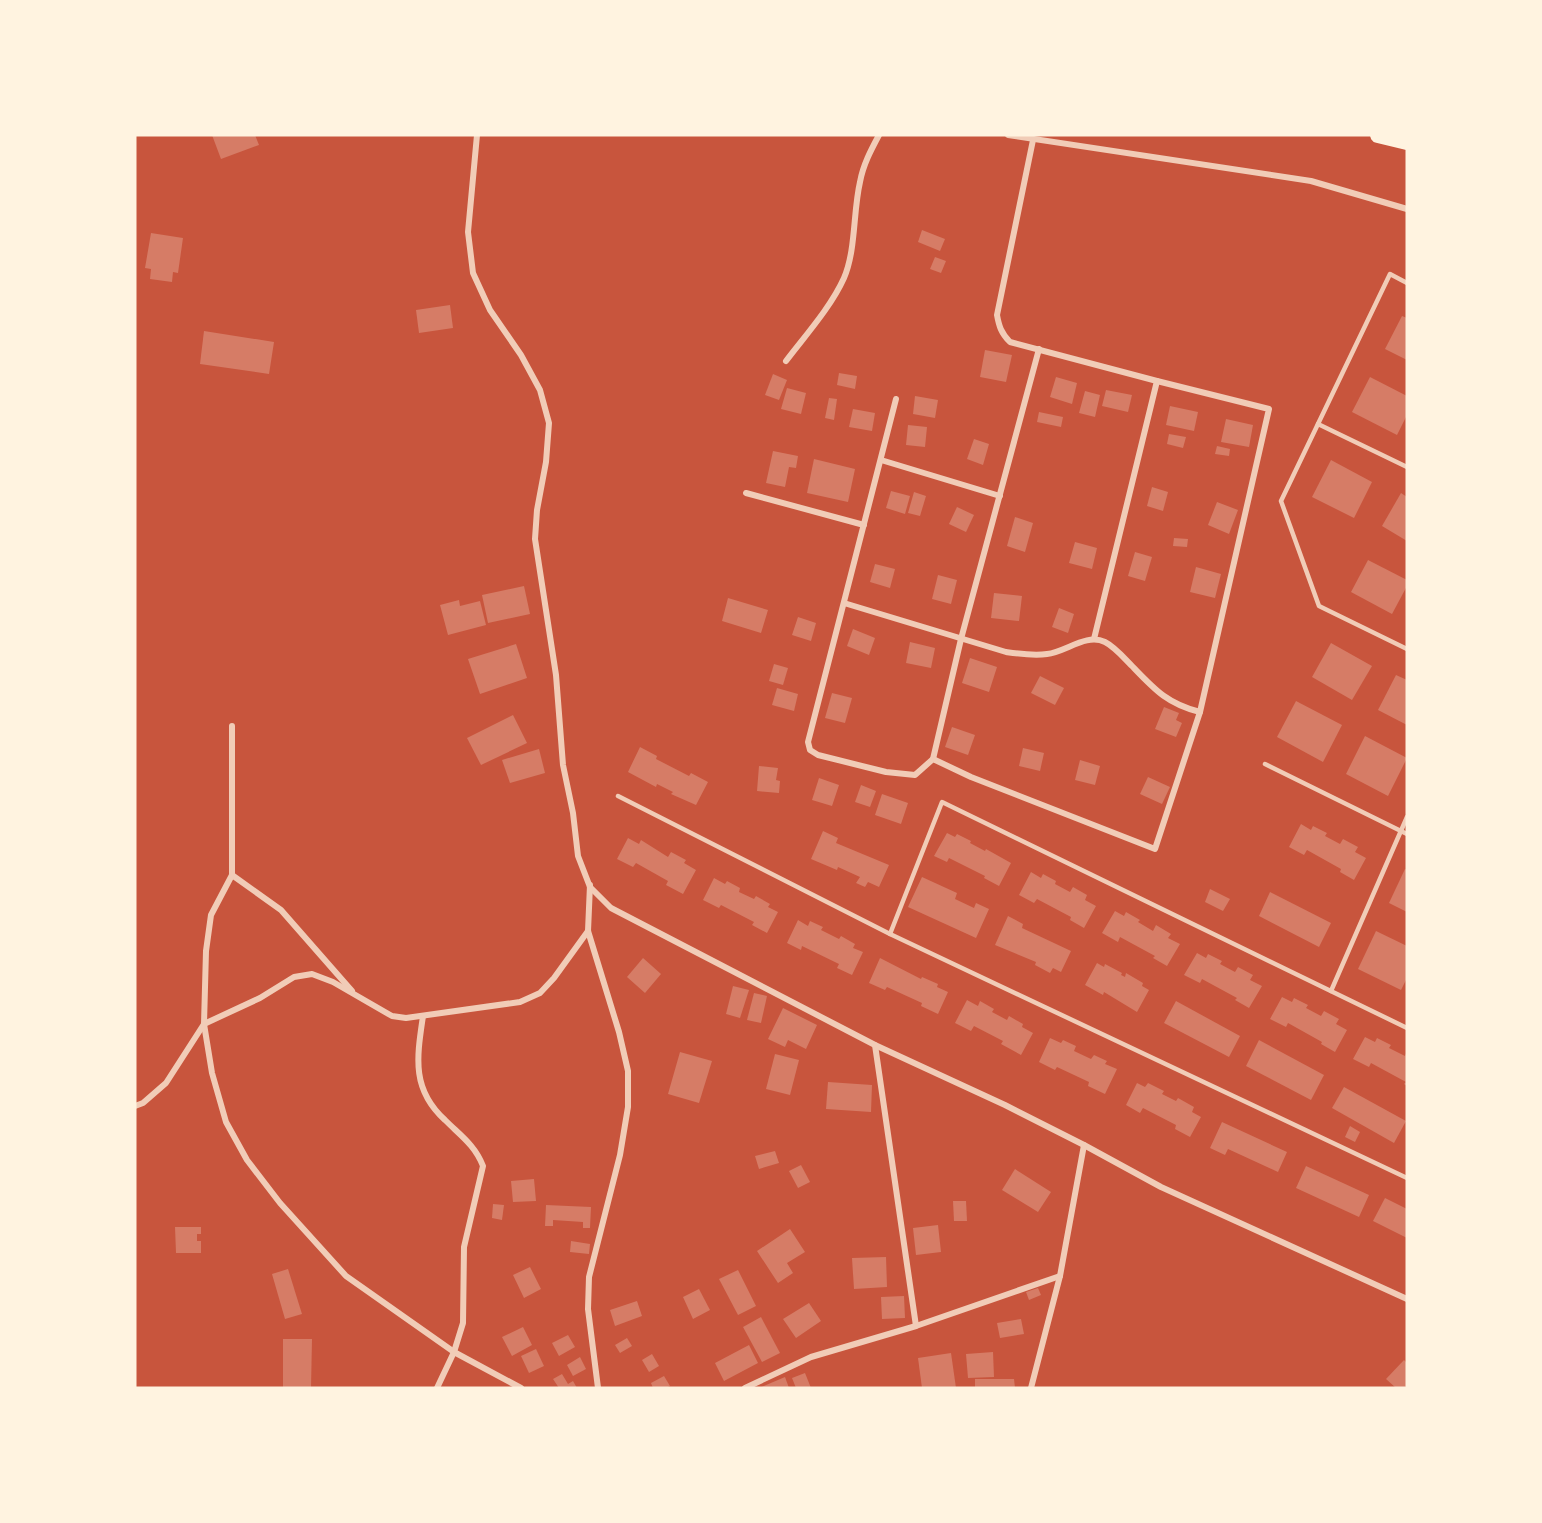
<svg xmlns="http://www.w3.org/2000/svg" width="1542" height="1523" font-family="Literata,serif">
	<rect width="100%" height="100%" fill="#c8553d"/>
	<g fill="#d67c66">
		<path d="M212 135H255L259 145 221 159Z"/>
		<path d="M922 230 945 239 940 251 918 242Z"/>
		<path d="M151 233 183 238 178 273 173 272 172 282 150 279 151 269 145 268Z"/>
		<path d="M935 257 946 261 941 273 930 269Z"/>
		<path d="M450 305 453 328 419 333 416 310Z"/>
		<path d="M1402 316 1407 318V360L1385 349Z"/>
		<path d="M204 331 274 342 269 374 200 364Z"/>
		<path d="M985 350 1012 355 1006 382 980 377Z"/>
		<path d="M839 373 857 376 855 389 837 385Z"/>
		<path d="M773 374 787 380 779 400 765 395Z"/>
		<path d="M1056 377 1077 383 1072 404 1050 397Z"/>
		<path d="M1370 377 1407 396V415L1397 435 1352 412Z"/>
		<path d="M787 388 806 393 801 414 781 409Z"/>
		<path d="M1106 390 1132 395 1128 412 1102 406Z"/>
		<path d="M1085 391 1100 395 1095 417 1079 413Z"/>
		<path d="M915 396 938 400 935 418 913 414Z"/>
		<path d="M829 398 837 399 834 420 825 418Z"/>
		<path d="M1170 406 1198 412 1194 431 1166 425Z"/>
		<path d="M853 409 875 413 872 431 849 427Z"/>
		<path d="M1039 412 1063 417 1061 427 1037 422Z"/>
		<path d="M1226 419 1253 425 1249 447 1221 442Z"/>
		<path d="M908 425 927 427 925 447 906 445Z"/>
		<path d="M1169 434 1186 437 1183 448 1167 444Z"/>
		<path d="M974 439 989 444 983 465 967 459Z"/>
		<path d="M1217 446 1230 449 1229 456 1215 454Z"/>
		<path d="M773 451 798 456 796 468 789 467 785 487 766 483Z"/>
		<path d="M814 459 855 469 848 502 807 493Z"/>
		<path d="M1331 460 1372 482 1354 518 1312 497Z"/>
		<path d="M1152 487 1168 492 1163 511 1147 506Z"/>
		<path d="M891 491 910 496 905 514 886 508Z"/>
		<path d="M914 492 926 496 920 516 908 513Z"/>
		<path d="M1401 493 1407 497V541L1382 526Z"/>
		<path d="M1217 502 1238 510 1229 534 1208 525Z"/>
		<path d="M957 507 974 515 966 532 949 524Z"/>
		<path d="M1015 517 1033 523 1025 552 1007 546Z"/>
		<path d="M1174 538 1188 539 1187 547 1173 546Z"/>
		<path d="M1075 542 1097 548 1092 569 1069 563Z"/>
		<path d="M1135 552 1152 557 1145 581 1128 576Z"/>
		<path d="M1368 560 1407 580V586L1392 614 1351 592Z"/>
		<path d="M875 564 895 569 890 588 870 582Z"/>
		<path d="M1196 567 1221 574 1215 598 1190 592Z"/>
		<path d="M938 575 957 580 951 604 932 599Z"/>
		<path d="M524 586 530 614 488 623 482 595Z"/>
		<path d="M994 593 1022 596 1019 621 991 618Z"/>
		<path d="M728 598 768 610 761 633 722 621Z"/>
		<path d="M459 600 460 606 480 601 486 625 448 635 440 605Z"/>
		<path d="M1059 608 1074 614 1068 633 1052 627Z"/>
		<path d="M798 617 816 623 811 641 792 635Z"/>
		<path d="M853 629 875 638 869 655 847 646Z"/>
		<path d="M910 642 935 648 931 668 906 663Z"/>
		<path d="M1331 643 1372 666 1352 700 1312 677Z"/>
		<path d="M516 644 527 678 480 694 468 659Z"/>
		<path d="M970 658 997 667 989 692 962 683Z"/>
		<path d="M774 664 788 668 783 685 769 681Z"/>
		<path d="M1396 675 1407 680V725L1378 710Z"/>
		<path d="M1040 676 1064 688 1055 705 1031 693Z"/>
		<path d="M777 688 798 694 794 711 772 705Z"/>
		<path d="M832 693 852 698 845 723 825 718Z"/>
		<path d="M1296 701 1342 725 1323 762 1277 737Z"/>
		<path d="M1164 707 1179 713 1176 720 1182 723 1176 737 1155 729Z"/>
		<path d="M513 715 527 743 481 765 467 738Z"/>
		<path d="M952 727 975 735 968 755 945 747Z"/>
		<path d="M1365 736 1407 758 1388 796 1346 774Z"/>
		<path d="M640 747 657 756 656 759 689 776 691 773 708 782 696 805 671 794 673 792 657 784 656 787 628 772Z"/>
		<path d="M1023 748 1044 753 1040 771 1019 766Z"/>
		<path d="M539 749 545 773 510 783 502 760Z"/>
		<path d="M1080 760 1100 766 1095 785 1075 780Z"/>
		<path d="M759 766 778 768 776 780 780 781 779 793 757 791Z"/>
		<path d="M1148 777 1170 787 1162 804 1140 794Z"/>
		<path d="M819 778 839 785 832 806 812 800Z"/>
		<path d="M861 785 876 791 870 807 855 802Z"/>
		<path d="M882 794 908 803 901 824 875 815Z"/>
		<path d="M1301 824 1311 830 1313 826 1327 833 1325 836 1340 844 1343 839 1358 847 1355 852 1366 858 1354 880 1340 872 1341 869 1307 850 1304 855 1289 847Z"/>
		<path d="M823 831 838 838 836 843 889 865 879 887 868 882 865 887 856 883 860 877 838 867 837 870 811 859Z"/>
		<path d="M947 833 955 837 957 834 971 841 970 843 985 851 986 849 1011 863 999 886 984 878 985 876 949 858 947 862 934 856Z"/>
		<path d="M628 838 639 844 641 840 668 857 671 852 686 860 684 863 696 870 683 894 666 885 668 881 636 863 633 867 617 859Z"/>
		<path d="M1405 869 1407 870V912L1389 903Z"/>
		<path d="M1031 872 1041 878 1043 874 1056 881 1055 884 1070 892 1073 887 1087 895 1085 900 1096 906 1084 928 1070 920 1071 917 1037 899 1034 903 1019 895Z"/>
		<path d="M922 877 957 893 955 899 974 908 976 903 989 909 976 938 908 907Z"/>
		<path d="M714 878 725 884 727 881 740 888 739 892 754 899 756 896 770 904 768 907 778 912 767 933 752 925 754 922 721 905 719 908 703 900Z"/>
		<path d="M1210 889 1230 899 1223 911 1205 902Z"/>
		<path d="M1270 892 1331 923 1319 947 1259 916Z"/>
		<path d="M1115 911 1124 916 1126 912 1140 920 1138 922 1153 931 1156 925 1171 934 1168 938 1180 944 1167 966 1153 958 1155 956 1120 937 1118 942 1102 933Z"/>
		<path d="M1008 916 1023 924 1022 928 1071 951 1061 972 1053 968 1050 973 1035 965 1036 962 995 945Z"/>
		<path d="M798 920 808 926 810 921 823 927 821 930 839 939 841 936 855 944 853 948 863 952 852 975 837 968 839 964 802 946 801 950 787 943Z"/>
		<path d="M1376 931 1407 946V978L1401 990 1358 969Z"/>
		<path d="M1197 953 1206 958 1208 954 1222 961 1220 964 1235 972 1238 967 1253 975 1250 980 1262 986 1249 1008 1235 1000 1237 998 1202 979 1200 983 1184 975Z"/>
		<path d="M643 958 661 974 645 993 627 977Z"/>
		<path d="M880 958 921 979 922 977 938 984 937 987 948 992 938 1014 921 1006 922 1003 887 987 885 990 869 983Z"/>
		<path d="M1097 963 1104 967 1105 964 1122 973 1121 975 1125 977 1126 973 1143 983 1142 986 1149 990 1137 1012 1104 992 1103 995 1085 985Z"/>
		<path d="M733 986 749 990 740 1018 726 1014Z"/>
		<path d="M754 993 767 996 761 1023 747 1020Z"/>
		<path d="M1282 997 1292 1002 1294 998 1308 1005 1306 1008 1321 1016 1324 1011 1339 1019 1336 1024 1347 1030 1335 1052 1321 1044 1322 1042 1288 1023 1286 1027 1270 1019Z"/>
		<path d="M967 1000 978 1006 980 1001 994 1009 992 1012 1007 1020 1009 1016 1023 1024 1022 1027 1033 1033 1021 1055 1001 1044 1003 1041 974 1026 971 1031 955 1023Z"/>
		<path d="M1176 1001 1240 1036 1229 1057 1164 1023Z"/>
		<path d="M783 1008 817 1025 806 1049 788 1040 785 1047 768 1039Z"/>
		<path d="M1365 1037 1375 1042 1377 1038 1391 1045 1389 1048 1405 1056 1407 1051V1086L1404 1084 1406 1082 1371 1063 1369 1067 1353 1059Z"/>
		<path d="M1050 1038 1061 1043 1063 1040 1076 1046 1074 1051 1091 1059 1094 1055 1107 1061 1105 1064 1117 1069 1105 1094 1088 1086 1089 1082 1057 1067 1055 1070 1039 1062Z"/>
		<path d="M1259 1040 1324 1075 1311 1100 1246 1066Z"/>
		<path d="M680 1052 712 1061 699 1103 668 1094Z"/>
		<path d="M775 1054 799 1060 790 1095 766 1089Z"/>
		<path d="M828 1082 872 1085 871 1112 826 1109Z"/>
		<path d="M1137 1083 1145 1087 1148 1083 1164 1091 1162 1094 1176 1101 1178 1098 1194 1107 1192 1112 1201 1117 1190 1137 1175 1129 1176 1125 1143 1108 1140 1113 1126 1105Z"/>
		<path d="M1344 1087 1406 1121 1394 1143 1332 1108Z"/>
		<path d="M1222 1122 1287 1152 1278 1172 1228 1149 1225 1155 1210 1148Z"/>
		<path d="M1350 1126 1360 1132 1355 1142 1345 1137Z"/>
		<path d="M775 1151 779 1163 759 1169 755 1156Z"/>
		<path d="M801 1165 810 1182 798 1188 789 1171Z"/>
		<path d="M1306 1166 1369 1195 1359 1217 1296 1188Z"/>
		<path d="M1015 1169 1051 1192 1038 1212 1002 1190Z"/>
		<path d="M534 1179 536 1201 513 1202 511 1181Z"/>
		<path d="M1385 1198 1407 1209V1238L1373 1221Z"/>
		<path d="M953 1201H966L967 1221H954Z"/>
		<path d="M493 1204 504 1205 502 1220 492 1218Z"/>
		<path d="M546 1205 591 1207 590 1228H583V1222L553 1220V1226H545Z"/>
		<path d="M938 1225 941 1252 916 1255 913 1228Z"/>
		<path d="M175 1227H201V1234H197V1241H201V1253H176Z"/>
		<path d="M790 1229 805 1252 787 1263 793 1273 778 1283 757 1251Z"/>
		<path d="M571 1241 590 1244 589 1254 570 1252Z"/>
		<path d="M886 1257 887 1287 854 1289 852 1258Z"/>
		<path d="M530 1267 541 1289 524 1298 513 1275Z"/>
		<path d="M288 1269 302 1314 285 1319 272 1274Z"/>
		<path d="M738 1270 756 1306 738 1315 719 1279Z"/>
		<path d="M1038 1288 1041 1295 1029 1300 1026 1292Z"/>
		<path d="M699 1289 710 1310 693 1319 683 1297Z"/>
		<path d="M904 1296 905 1318 882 1319 881 1297Z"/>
		<path d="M637 1301 642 1316 615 1326 610 1310Z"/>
		<path d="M809 1303 821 1321 796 1338 783 1319Z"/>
		<path d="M761 1317 780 1353 762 1362 743 1327Z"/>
		<path d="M1021 1319 1024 1334 1000 1338 997 1323Z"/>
		<path d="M523 1327 532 1345 512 1356 502 1337Z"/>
		<path d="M568 1335 575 1347 559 1356 552 1343Z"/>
		<path d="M627 1338 632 1346 620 1353 615 1345Z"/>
		<path d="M283 1339H312L311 1388H283Z"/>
		<path d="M749 1345 758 1363 724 1381 715 1363Z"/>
		<path d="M536 1349 544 1366 529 1373 521 1356Z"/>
		<path d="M993 1352 994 1377 968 1378 966 1354Z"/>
		<path d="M951 1353 956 1388H922L918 1358Z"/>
		<path d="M652 1354 659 1366 649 1372 642 1360Z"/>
		<path d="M580 1357 586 1369 573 1376 567 1365Z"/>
		<path d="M1404 1360 1407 1363V1385L1404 1388H1396L1386 1379Z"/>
		<path d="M805 1373 811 1388H796L792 1378Z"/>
		<path d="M562 1374 568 1384 573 1381 577 1388H559L553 1379Z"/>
		<path d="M664 1376 670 1386 666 1388H653L651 1383Z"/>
		<path d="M785 1377 789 1388H759Z"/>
		<path d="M975 1379H1014L1015 1388H975Z"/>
	</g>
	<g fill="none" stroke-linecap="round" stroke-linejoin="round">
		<g stroke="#f1ccb7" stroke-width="4.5">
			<path d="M1407 283 1390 274 1281 501 1319 606 1407 649"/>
			<path d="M1318 424 1407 467"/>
			<path d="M1265 764 1407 834"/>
			<path d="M618 796 890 934 1407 1178"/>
			<path d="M890 934 942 802 1407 1028"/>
			<path d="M1331 991 1407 817"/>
		</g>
		<g stroke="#f1ccb7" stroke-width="6">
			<path d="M477 135 468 232 473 273 490 310 521 355 540 390 549 423 546 462 537 510 535 539 556 675 563 765 573 813 578 856 590 887 611 908 875 1045 1005 1105 1084 1145 1161 1187 1407 1299"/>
			<path d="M1008 135 1311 181 1407 209"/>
			<path d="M786 361C805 336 831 307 844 278 856 250 853 212 860 182 863 165 871 150 879 135"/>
			<path d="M896 399 808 742 810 750 818 755 886 772 915 775 933 759 971 777 1155 849 1200 712 1269 409 1157 381 1010 342C1001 333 999 326 997 315L1033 140"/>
			<path d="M881 460 1000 496"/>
			<path d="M746 493 864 525"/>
			<path d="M844 603 1006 652C1020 654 1033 656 1047 654 1066 652 1086 633 1105 642 1115 647 1124 658 1133 667 1155 690 1168 704 1200 712"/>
			<path d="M1094 639 1157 381"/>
			<path d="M232 726V875L281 910 352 991"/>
			<path d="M933 759 961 639 1039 349"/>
			<path d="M232 875 211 915 206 951 204 1024 212 1073 226 1122 247 1160 280 1203 346 1276 454 1352 521 1388"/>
			<path d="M590 885 588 931 619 1032 628 1071V1107L620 1155 589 1277 588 1309 598 1388"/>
			<path d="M423 1016C417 1057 411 1089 445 1120 460 1135 475 1145 483 1166L464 1247 463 1323 454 1352 437 1388"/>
			<path d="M875 1045 916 1326"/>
			<path d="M135 1106 143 1103 166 1083 204 1024 260 998 294 977 312 974 333 982 392 1016 406 1018 520 1002 540 993 554 978 588 931"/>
			<path d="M745 1388 811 1357 916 1326 1060 1276"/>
			<path d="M1031 1388 1060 1276 1084 1145"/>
		</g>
		<path stroke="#fff3e0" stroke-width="16" d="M1378 135 1407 142"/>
	</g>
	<rect width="1542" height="1523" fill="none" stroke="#fff3e0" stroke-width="273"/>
</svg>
